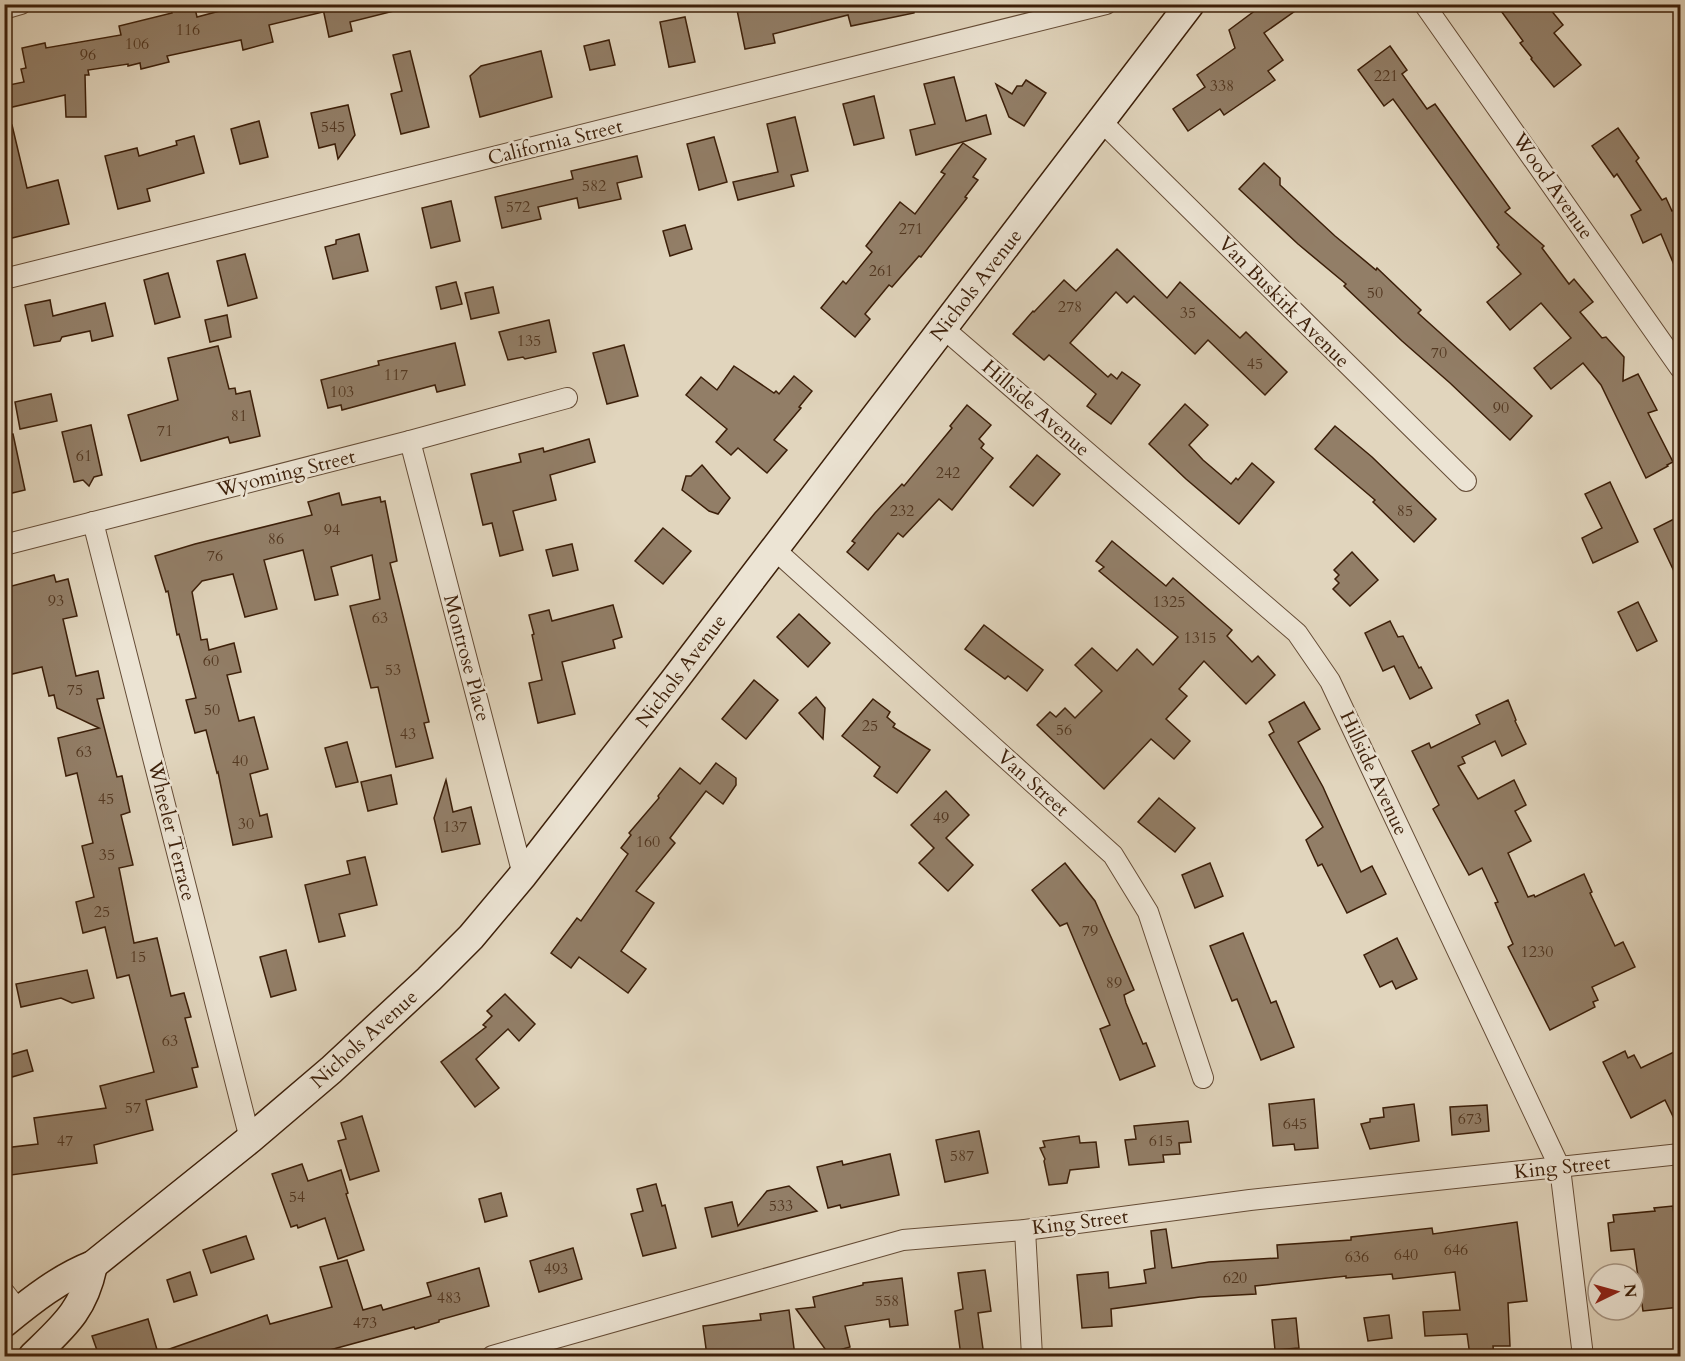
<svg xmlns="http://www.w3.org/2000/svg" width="1685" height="1361" font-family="Cardo,serif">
	<rect width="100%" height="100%" fill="#e1d5bd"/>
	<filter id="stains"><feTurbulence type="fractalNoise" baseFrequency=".00333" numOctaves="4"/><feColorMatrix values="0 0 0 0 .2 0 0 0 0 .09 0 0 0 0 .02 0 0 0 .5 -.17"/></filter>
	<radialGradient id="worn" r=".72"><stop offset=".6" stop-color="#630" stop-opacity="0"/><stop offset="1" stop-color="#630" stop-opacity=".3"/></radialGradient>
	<g fill="#927e67" stroke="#3c1f09" stroke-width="1.5">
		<path d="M192 4H194L197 17 246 4H322L323 12 269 25 273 42 243 50 241 40 167 56 169 62 141 69 140 63 128 66V64L88 70 89 75H85L86 117H66L65 95 8 108 4 86 24 82 21 69 26 68 22 48 45 43 46 48 121 35 119 26 172 13 171 9Z"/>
		<path d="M322 4H393L394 11 350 22 352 31 329 37Z"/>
		<path d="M749 4H914V13L851 26 848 15 773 34 775 43 745 49 737 10 749 7Z"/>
		<path d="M1264 4H1305L1264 33 1283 60 1268 71 1275 80 1224 115 1220 109 1188 131 1173 109 1205 87 1197 75 1235 48 1229 30Z"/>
		<path d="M1496 4H1546L1563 25 1554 33 1581 65 1554 87 1531 59 1532 58 1520 43 1523 41Z"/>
		<path d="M685 17 695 62 669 67 660 22Z"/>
		<path d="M609 40 615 65 590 70 584 46Z"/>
		<path d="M1390 46 1407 70 1402 74 1427 109 1435 104 1510 208 1505 212 1544 246 1542 248 1569 284 1574 279 1593 302 1580 312 1602 338 1606 337 1624 357 1623 381 1638 374 1657 410 1648 413 1673 462 1667 465 1668 466 1646 478 1601 385 1583 363 1551 389 1534 368 1571 338 1541 303 1510 330 1487 302 1521 274 1497 247 1499 245 1393 99 1384 106 1358 70Z"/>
		<path d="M410 51 429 127 401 134 391 94 402 91 393 55Z"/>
		<path d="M541 51 552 97 480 117 470 76 481 66Z"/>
		<path d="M954 77 966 121 986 115 991 134 916 155 910 130 935 124 924 84Z"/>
		<path d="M1026 80 1046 93 1024 126 1009 117 996 84 1012 94 1017 86H1022Z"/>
		<path d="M874 96 884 138 854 145 843 104Z"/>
		<path d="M348 105 355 135 338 159 335 144 319 148 311 113Z"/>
		<path d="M795 117 808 171 791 175 794 186 738 200 733 182 778 172 767 124Z"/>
		<path d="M259 121 268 157 240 164 231 129Z"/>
		<path d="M12 125 27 188 58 180 69 224 4 240V126Z"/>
		<path d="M1618 128 1639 158 1636 161 1662 200 1666 198 1672 211 1680 207V279L1661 234 1643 243 1631 215 1641 210 1617 174 1614 177 1592 146Z"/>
		<path d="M194 136 204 173 147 189 150 201 118 209 105 156 137 148 139 156 177 145 176 141Z"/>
		<path d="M714 137 727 182 699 190 687 144Z"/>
		<path d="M963 143 986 159 973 177 978 180 965 197 967 198 921 257 919 256 892 287 889 285 865 314 870 319 855 337 821 308 843 281 846 284 872 252 866 246 900 202 915 214 945 174 941 172Z"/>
		<path d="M637 156 642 177 617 183 621 199 579 208 577 198 538 207 541 219 502 228 495 197 573 179 571 171Z"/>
		<path d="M1264 163 1280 178V185L1335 236 1376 270 1377 268 1421 310 1418 313 1532 416 1510 440 1450 383 1402 341 1344 286 1346 284 1298 244 1239 189Z"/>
		<path d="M451 201 460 241 431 248 422 208Z"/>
		<path d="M685 225 692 249 670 256 663 231Z"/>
		<path d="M359 234 368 271 333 279 325 247 336 244V240Z"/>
		<path d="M1117 249 1167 298 1180 282 1240 338 1246 332 1287 372 1265 395 1208 340 1195 354 1134 296 1127 303 1116 292 1070 343 1108 377 1111 374 1117 379 1122 372 1140 385 1111 424 1087 406 1096 394 1049 355 1044 360 1013 334 1033 311 1034 312 1064 280 1076 291Z"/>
		<path d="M245 254 257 298 228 306 217 261Z"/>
		<path d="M168 273 180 317 155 324 144 280Z"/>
		<path d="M456 282 462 304 441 309 436 287Z"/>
		<path d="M493 287 499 313 471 319 465 293Z"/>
		<path d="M50 300 53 316 105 303 113 336 92 341 90 331 62 337 60 341 34 346 25 305Z"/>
		<path d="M227 315 231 337 210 342 205 320Z"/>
		<path d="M549 320 556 352 525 359 523 357 508 360 499 332Z"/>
		<path d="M455 343 465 385 437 392 435 385 342 410 341 405 328 408 321 380 379 365 378 361Z"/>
		<path d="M624 345 638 396 607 404 593 353Z"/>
		<path d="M218 346 229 389 235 388 236 394 250 391 260 436 230 443 228 437 141 461 128 415 178 400 168 358Z"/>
		<path d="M734 366 774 393 776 391 779 394 794 376 812 391 799 407 801 408 774 440 787 450 767 473 738 448 731 455 716 442 727 429 686 395 701 377 717 390Z"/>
		<path d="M51 394 57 421 20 429 15 402Z"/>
		<path d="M1185 404 1208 425 1189 445 1203 460 1231 484 1236 478 1238 480 1252 463 1274 482 1239 524 1186 479 1149 444Z"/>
		<path d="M967 405 991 425 979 439 984 444 981 448 993 458 952 510 939 499 903 537 898 533 868 570 847 552 855 543 852 541 875 513 902 484 904 486 952 428 950 426Z"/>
		<path d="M91 425 102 475 94 477 89 486 83 480 74 482 62 432Z"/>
		<path d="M1335 426 1372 457 1436 519 1414 542 1373 502 1375 500 1315 449Z"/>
		<path d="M13 434 25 490 4 495V435Z"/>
		<path d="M589 439 595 462 550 475 556 500 513 511 523 550 500 556 492 523 483 525 471 474 521 462 519 454 543 448 544 452Z"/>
		<path d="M1037 455 1060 474 1033 506 1010 487Z"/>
		<path d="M702 465 730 498 718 514 709 511 682 490 686 476H691Z"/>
		<path d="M1610 482 1638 542 1593 563 1582 538 1602 528 1585 494Z"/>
		<path d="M339 493 342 505 380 497 381 502 385 501 397 561 390 563 429 722 424 723 433 758 396 767 378 687 371 688 350 606 380 599 372 555 331 567 338 595 315 600 303 550 264 560 277 609 245 617 233 574 202 581 192 592 201 640 207 639 209 650 234 643 241 672 227 675 239 721 254 717 268 769 250 774 260 816 267 814 272 837 233 845 218 772 217 773 206 730 195 733 186 700 196 698 179 634 177 635 168 591 166 592 155 556 195 544 312 515 308 502Z"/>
		<path d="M1680 516V584L1654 529Z"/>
		<path d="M663 528 691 551 663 584 635 561Z"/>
		<path d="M1112 541 1166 586 1173 578 1232 630 1227 636 1252 662 1258 656 1275 675 1246 704 1204 661 1179 689 1187 696 1166 719 1190 741 1174 759 1151 739 1104 789 1037 725 1050 712 1056 717 1065 708 1075 718 1102 691 1075 665 1092 648 1117 671 1137 649 1153 665 1178 637 1099 571 1104 567 1096 561Z"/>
		<path d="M572 544 578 570 553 576 546 550Z"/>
		<path d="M1352 552 1378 580 1350 606 1333 589 1339 583 1335 579 1339 575 1334 570Z"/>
		<path d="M54 575 56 582 68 579 77 616 63 619 76 676 98 671 104 698 97 699 117 777 122 776 130 812 121 815 133 865 119 868 134 943 157 938 171 996 184 993 191 1017 185 1018 198 1067 192 1068 197 1087 146 1100 153 1130 94 1145 97 1163 4 1176V1148L38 1144 34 1118 106 1108 100 1086 154 1072 129 975 117 978 105 927 83 933 76 902 94 897 82 846 93 843 77 773 66 776 58 738 99 728 57 708 54 695 49 696 42 667 4 676V588Z"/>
		<path d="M1638 602 1657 641 1637 651 1618 612Z"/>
		<path d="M613 605 622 637 613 640 615 648 562 662 575 714 538 723 529 683 542 680 532 635 534 634 529 615 549 610 552 621Z"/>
		<path d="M799 614 830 643 808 667 777 637Z"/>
		<path d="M1390 621 1398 637 1403 636 1419 668 1421 667 1432 688 1410 699 1394 666 1383 671 1365 633Z"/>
		<path d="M984 625 1043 670 1027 691 1008 676 1005 679 965 649Z"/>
		<path d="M754 680 778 700 746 739 722 719Z"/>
		<path d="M816 697 825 708 823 739 799 713Z"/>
		<path d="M873 699 890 712 887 717 895 724 893 727 930 750 897 793 874 776 880 767 842 736Z"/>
		<path d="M1508 700 1516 720 1515 721 1526 744 1502 756 1495 741 1462 757 1465 763 1458 766 1478 799 1514 780 1526 805 1515 811 1531 841 1508 853 1528 897 1534 895 1535 897 1584 874 1592 892 1590 893 1615 946 1623 942 1635 967 1592 987 1598 1000 1593 1002 1595 1007 1550 1030 1508 947 1513 944 1495 903 1498 902 1482 868 1469 875 1433 809 1439 805 1412 751 1429 743 1431 748 1480 724 1476 715Z"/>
		<path d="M1304 702 1320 729 1298 742 1323 787 1361 872 1372 866 1386 894 1347 913 1322 864 1318 866 1306 840 1323 827 1269 735 1274 732 1269 722Z"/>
		<path d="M347 742 358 782 336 787 325 748Z"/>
		<path d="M716 763 736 778V785L723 804 706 791 670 838 675 843 636 891 654 903 621 951 646 969 628 993 579 957 571 968 551 953 577 918 581 921 628 854 621 848 631 835 629 833 659 798 658 796 680 768 700 784Z"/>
		<path d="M391 775 397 804 368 811 361 782Z"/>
		<path d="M446 780 453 812 471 807 480 844 442 852 434 818Z"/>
		<path d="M946 791 969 815 946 838 973 865 948 891 919 863 934 848 911 825Z"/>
		<path d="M1159 798 1195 828 1175 852 1138 822Z"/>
		<path d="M365 857 377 905 339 914 345 936 319 942 305 885 350 874 347 861Z"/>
		<path d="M1065 863 1095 901 1122 962 1134 990 1124 995 1126 1003 1143 1044 1146 1043 1155 1066 1120 1080 1100 1029 1110 1025 1067 923 1060 926 1032 890Z"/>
		<path d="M1210 863 1223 896 1195 908 1182 875Z"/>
		<path d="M1243 933 1271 1003 1276 1001 1294 1047 1261 1060 1237 999 1232 1001 1210 946Z"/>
		<path d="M1397 938 1417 979 1396 989 1392 981 1380 987 1364 955Z"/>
		<path d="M286 950 296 990 271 997 260 957Z"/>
		<path d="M87 970 94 998 72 1003 61 998 21 1007 16 984Z"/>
		<path d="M505 994 535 1024 519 1041 508 1029 476 1059 499 1088 475 1107 441 1062 486 1027 483 1025 492 1016 487 1011Z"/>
		<path d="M27 1050 33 1071 12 1077 6 1056Z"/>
		<path d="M1625 1051 1628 1058 1634 1055 1641 1068 1676 1051 1680 1061V1131L1665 1100 1631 1118 1603 1062Z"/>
		<path d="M1314 1099 1318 1148 1295 1150 1294 1144 1273 1146 1269 1104Z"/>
		<path d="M1414 1104 1419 1141 1370 1149 1361 1124 1370 1122V1119L1384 1117 1383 1108Z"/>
		<path d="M1487 1105 1489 1131 1452 1135 1450 1107Z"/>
		<path d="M362 1116 379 1171 350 1180 338 1141 346 1139 341 1123Z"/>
		<path d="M1188 1121 1191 1142 1179 1143 1180 1154 1163 1155 1164 1162 1129 1165 1125 1140 1136 1139 1134 1126Z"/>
		<path d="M979 1131 988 1173 945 1182 936 1140Z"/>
		<path d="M1079 1136 1080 1143 1096 1142 1099 1167 1070 1170 1067 1183 1049 1185 1044 1161 1045 1159 1040 1148 1045 1147 1043 1141Z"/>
		<path d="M890 1154 899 1195 841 1208 840 1205 828 1208 817 1167 842 1161 843 1165Z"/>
		<path d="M302 1164 308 1181 341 1170 348 1193 346 1194 364 1250 338 1259 325 1218 298 1228 297 1225 291 1227 272 1174Z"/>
		<path d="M656 1184 662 1206 665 1205 676 1248 643 1256 631 1214 643 1211 637 1189Z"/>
		<path d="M789 1186 817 1211 712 1237 705 1208 732 1202 738 1226 767 1191Z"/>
		<path d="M501 1193 507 1216 485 1222 479 1199Z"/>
		<path d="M1673 1206 1680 1271V1307L1643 1311 1634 1249 1611 1251 1608 1223 1614 1222 1613 1215 1655 1211 1654 1208Z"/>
		<path d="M1517 1222 1527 1301 1508 1303 1510 1346H1493L1494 1356H1470L1467 1334 1425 1336 1423 1312 1460 1310 1455 1272 1393 1279 1392 1274 1346 1278V1276L1255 1286 1256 1294 1200 1297 1111 1309 1112 1326 1082 1328 1077 1275 1108 1272 1109 1288 1146 1283 1144 1270 1155 1268 1151 1231 1166 1229 1172 1268 1209 1262 1278 1258 1277 1245 1351 1240V1237L1432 1228 1433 1234Z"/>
		<path d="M246 1236 254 1259 211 1273 203 1250Z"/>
		<path d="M573 1248 582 1279 539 1292 530 1261Z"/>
		<path d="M347 1260 363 1310 381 1305 383 1310 431 1296 427 1283 479 1268 489 1306 439 1320V1322L415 1329 414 1327 308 1356H99L92 1336 148 1319 158 1353 267 1315 270 1324 332 1307 320 1267Z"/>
		<path d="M985 1270 991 1311 978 1313 984 1356H961L955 1311 963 1309 958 1273Z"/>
		<path d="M190 1272 197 1295 174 1302 167 1280Z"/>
		<path d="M902 1278 908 1325 890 1327 889 1319 845 1326 850 1347 828 1353 796 1309 815 1307 813 1297 863 1285V1283Z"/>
		<path d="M789 1310 795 1356H707L703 1326 761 1320 760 1314Z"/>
		<path d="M1389 1315 1392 1338 1368 1341 1364 1318Z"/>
		<path d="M1296 1318 1299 1348 1275 1350 1272 1320Z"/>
	</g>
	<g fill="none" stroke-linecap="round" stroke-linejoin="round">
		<defs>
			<g id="minor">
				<path d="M1424 4 1680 368"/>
				<path d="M4 9 21 4"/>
				<path d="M1102 122 1466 481"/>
				<path d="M4 279 1106 4"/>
				<path d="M943 328 1297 633 1330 681 1560 1168 1583 1356"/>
				<path d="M410 441 523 875"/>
				<path d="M93 522 250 1139"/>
				<path d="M4 545 410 441 567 398"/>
				<path d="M774 549 1113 855 1148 912 1203 1078"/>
				<path d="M1025 1230 1032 1356"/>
				<path d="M4 1292 19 1311"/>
				<path d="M492 1356 903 1240 1025 1230 1250 1200 1680 1154"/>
			</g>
			<g id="secondary">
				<path d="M4 1323C32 1300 60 1278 93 1265L250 1139 331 1070 429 979 471 937 523 875 673 682 1190 4"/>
				<path d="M33 1356C64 1326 84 1310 93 1265"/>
			</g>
		</defs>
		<use href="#minor" stroke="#654c36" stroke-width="22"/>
		<use href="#secondary" stroke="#3c1f09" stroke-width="31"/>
		<use href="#minor" stroke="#ece4d4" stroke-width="20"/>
		<use href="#secondary" stroke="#ece4d4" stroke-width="28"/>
	</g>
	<g text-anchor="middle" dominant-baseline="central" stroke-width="5" stroke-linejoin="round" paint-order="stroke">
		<g font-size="16" fill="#523720">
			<text x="188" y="30">116</text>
			<text x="137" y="44">106</text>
			<text x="88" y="55">96</text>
			<text x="1386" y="76">221</text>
			<text x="1222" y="86">338</text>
			<text x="333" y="127">545</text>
			<text x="594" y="186">582</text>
			<text x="518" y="207">572</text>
			<text x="911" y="229">271</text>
			<text x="881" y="271">261</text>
			<text x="1375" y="293">50</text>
			<text x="1070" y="307">278</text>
			<text x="1188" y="313">35</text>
			<text x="529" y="341">135</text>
			<text x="1439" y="353">70</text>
			<text x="1255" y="364">45</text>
			<text x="396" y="375">117</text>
			<text x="342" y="392">103</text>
			<text x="1501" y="408">90</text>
			<text x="239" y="416">81</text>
			<text x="165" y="431">71</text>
			<text x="84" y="456">61</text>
			<text x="948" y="473">242</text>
			<text x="902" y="511">232</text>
			<text x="1405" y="511">85</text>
			<text x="332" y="530">94</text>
			<text x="276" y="539">86</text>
			<text x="215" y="556">76</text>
			<text x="56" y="601">93</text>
			<text x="1169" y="602">1325</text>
			<text x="380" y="618">63</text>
			<text x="1200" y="638">1315</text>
			<text x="211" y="661">60</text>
			<text x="393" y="670">53</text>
			<text x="75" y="690">75</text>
			<text x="212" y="710">50</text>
			<text x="870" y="726">25</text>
			<text x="1064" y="730">56</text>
			<text x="408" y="734">43</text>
			<text x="84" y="752">63</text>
			<text x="240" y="761">40</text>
			<text x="106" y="799">45</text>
			<text x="941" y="818">49</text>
			<text x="246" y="824">30</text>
			<text x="455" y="827">137</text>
			<text x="648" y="842">160</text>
			<text x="107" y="855">35</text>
			<text x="102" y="912">25</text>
			<text x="1090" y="931">79</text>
			<text x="1537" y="952">1230</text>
			<text x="138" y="957">15</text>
			<text x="1114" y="983">89</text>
			<text x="170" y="1041">63</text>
			<text x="133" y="1108">57</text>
			<text x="1470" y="1119">673</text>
			<text x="1295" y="1124">645</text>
			<text x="65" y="1141">47</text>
			<text x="1161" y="1141">615</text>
			<text x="962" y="1156">587</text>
			<text x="297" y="1197">54</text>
			<text x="781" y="1206">533</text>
			<text x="1456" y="1250">646</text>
			<text x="1406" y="1255">640</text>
			<text x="1357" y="1257">636</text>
			<text x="556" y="1269">493</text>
			<text x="1235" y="1278">620</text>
			<text x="449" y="1298">483</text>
			<text x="887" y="1301">558</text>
			<text x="365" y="1323">473</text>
		</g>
		<g font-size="20" fill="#3c1f09" stroke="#ece4d4">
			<text transform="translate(555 142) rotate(-14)">California Street</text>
			<text transform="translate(1553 186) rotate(55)">Wood Avenue</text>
			<text transform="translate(976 285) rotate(-52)">Nichols Avenue</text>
			<text transform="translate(1284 302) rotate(45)">Van Buskirk Avenue</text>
			<text transform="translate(1036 408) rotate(41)">Hillside Avenue</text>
			<text transform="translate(286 473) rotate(-14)">Wyoming Street</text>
			<text transform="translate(467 658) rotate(75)">Montrose Place</text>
			<text transform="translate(681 671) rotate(-53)">Nichols Avenue</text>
			<text transform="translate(1374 773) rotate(65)">Hillside Avenue</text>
			<text transform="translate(1033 783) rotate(42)">Van Street</text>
			<text transform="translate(172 831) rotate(76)">Wheeler Terrace</text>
			<text transform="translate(364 1039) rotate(-42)">Nichols Avenue</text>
			<text transform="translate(1562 1167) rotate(-6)">King Street</text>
			<text transform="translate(1080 1222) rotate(-7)">King Street</text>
		</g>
	</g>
	<rect width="1685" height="1361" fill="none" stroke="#e1d5bd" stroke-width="24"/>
	<rect x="6" y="6" width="1673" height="1349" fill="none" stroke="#3c1f09" stroke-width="3"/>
	<rect x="12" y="12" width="1661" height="1337" fill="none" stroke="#3c1f09" stroke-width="1.5"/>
	<g transform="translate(1616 1292) rotate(85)"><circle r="28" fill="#ece4d4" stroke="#a69583" stroke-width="1.5"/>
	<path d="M0-4.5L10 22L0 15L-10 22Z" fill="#8f2418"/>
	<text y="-9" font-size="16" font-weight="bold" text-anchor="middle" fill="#3c1f09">N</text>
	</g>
	<rect width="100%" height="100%" filter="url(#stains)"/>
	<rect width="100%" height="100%" fill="url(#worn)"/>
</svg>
